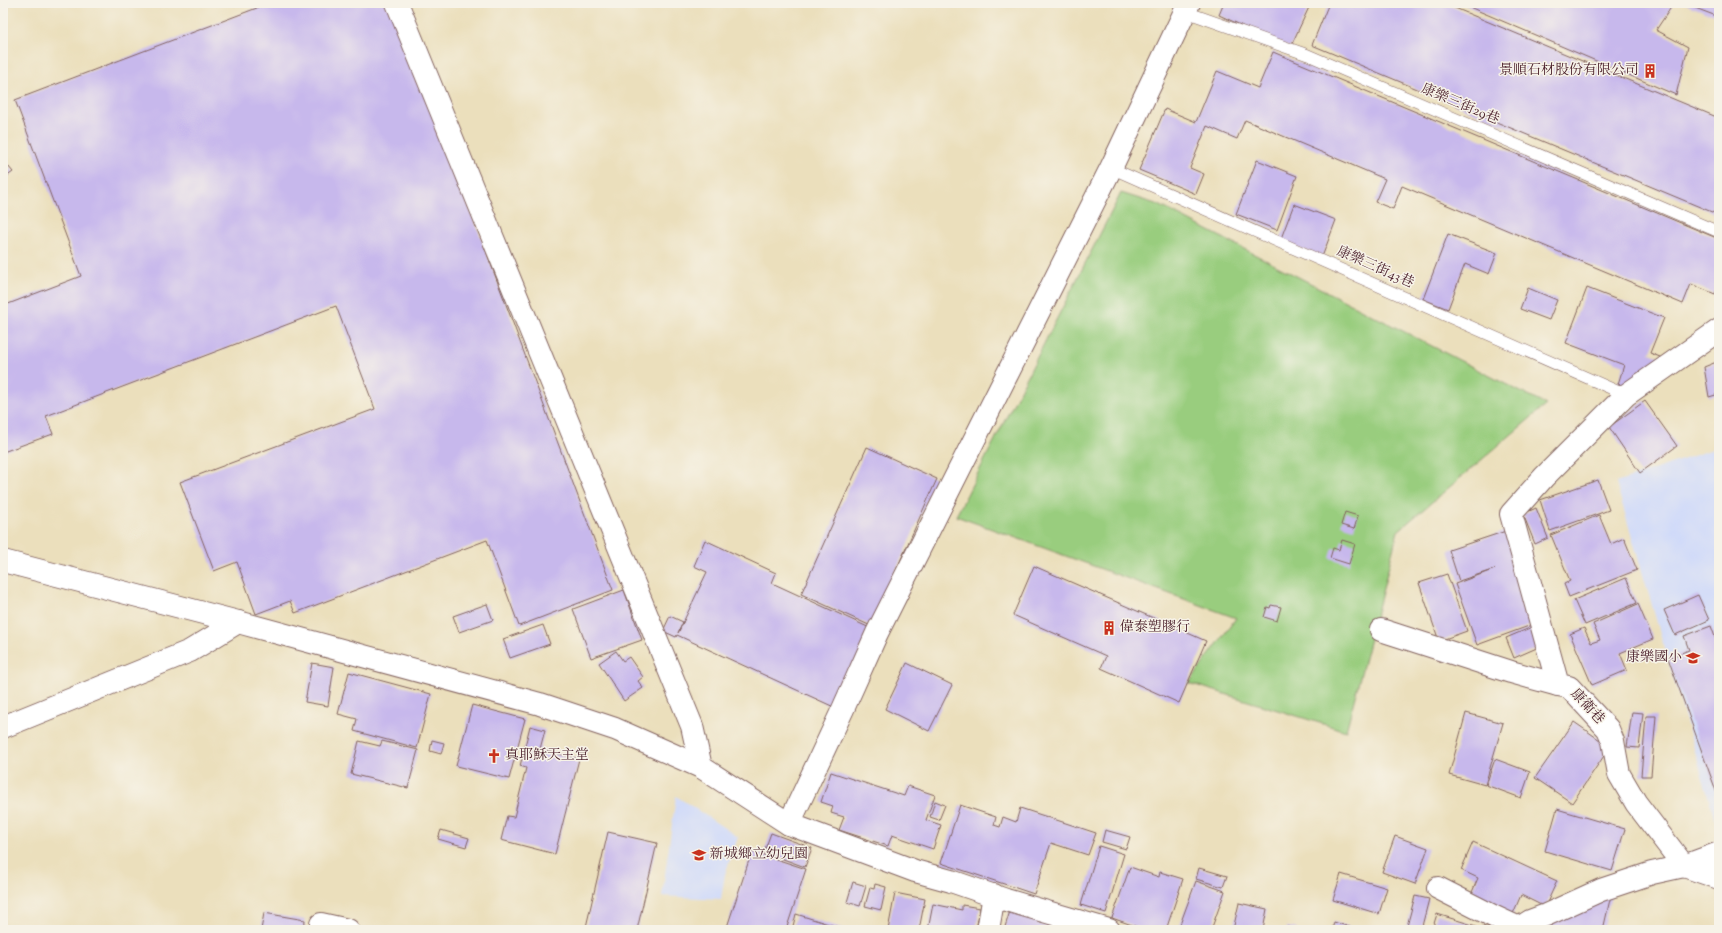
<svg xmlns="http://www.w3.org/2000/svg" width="1722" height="933" font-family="'Sorts Mill Goudy','Noto Serif TC',serif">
	<rect width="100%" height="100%" fill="#f7f3e8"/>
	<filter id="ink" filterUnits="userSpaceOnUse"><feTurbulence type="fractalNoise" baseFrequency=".025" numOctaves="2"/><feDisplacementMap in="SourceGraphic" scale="8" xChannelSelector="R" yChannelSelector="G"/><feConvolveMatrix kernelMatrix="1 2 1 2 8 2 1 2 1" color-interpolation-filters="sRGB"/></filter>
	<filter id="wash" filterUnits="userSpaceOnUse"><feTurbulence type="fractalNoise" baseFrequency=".012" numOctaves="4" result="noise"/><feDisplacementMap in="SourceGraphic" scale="16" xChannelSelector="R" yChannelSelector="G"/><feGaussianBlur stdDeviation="0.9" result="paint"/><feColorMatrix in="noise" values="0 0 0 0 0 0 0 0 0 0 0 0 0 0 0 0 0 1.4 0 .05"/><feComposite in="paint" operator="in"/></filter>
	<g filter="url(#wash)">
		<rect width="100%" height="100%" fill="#ebdfbc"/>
		<g fill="#d0daf9">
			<path d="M1719 447V833L1616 483Z"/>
			<path d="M676 796 738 837 725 874 721 899 662 896Z"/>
		</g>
		<path fill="#99cd7e" stroke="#727654" d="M1121 193 1159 205 1546 405 1398 531 1346 731 1189 683 1236 618 956 516Z"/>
		<g id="blocks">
			<g fill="#c7b8ec">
				<path d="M270 3H393L613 590 519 626 487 540 295 613 290 601 256 614 237 562 214 571 180 482 375 409 336 306 46 416 53 434 3 452V306L81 276 15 100Z"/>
				<path d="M1224 3H1311L1290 48 1219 15Z"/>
				<path d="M1329 3H1443L1719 118V215L1312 45Z"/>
				<path d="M1460 3H1674L1656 30 1688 47 1676 95Z"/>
				<path d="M1682 3H1719V17Z"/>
				<path d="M1273 52 1719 239V285L1715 294 1691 284 1683 304 1402 186 1393 209 1375 202 1385 179 1245 120 1237 139 1207 126 1190 168 1204 174 1196 194 1139 170 1165 109 1196 122 1217 71 1258 88Z"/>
				<path d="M3 160 13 172 3 179Z"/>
				<path d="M1257 160 1297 176 1277 230 1236 214Z"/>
				<path d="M1294 204 1336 220 1322 257 1280 241Z"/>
				<path d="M1448 234 1497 253 1489 274 1465 264 1448 309 1423 299Z"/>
				<path d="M1528 288 1557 300 1549 320 1520 309Z"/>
				<path d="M1587 288 1664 318 1650 353 1660 357 1640 386 1627 388 1618 384 1624 365 1566 343Z"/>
				<path d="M1719 361V394L1709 397 1704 367Z"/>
				<path d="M1645 401 1677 446 1640 473 1609 427Z"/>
				<path d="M867 447 937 479 871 626 801 594Z"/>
				<path d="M1598 480 1609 510 1550 531 1540 500Z"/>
				<path d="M1536 508 1548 538 1535 544 1523 514Z"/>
				<path d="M1345 512 1358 516 1354 529 1341 525Z"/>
				<path d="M1599 515 1611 544 1624 538 1637 570 1569 597 1564 584 1570 581 1551 535Z"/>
				<path d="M1506 531 1537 623 1477 645 1455 584 1495 569 1459 581 1449 550Z"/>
				<path d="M705 540 776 573 772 583 872 629 836 708 677 635 676 637 663 631 670 616 683 622 678 633 707 572 694 566Z"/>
				<path d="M1342 540 1355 544 1349 564 1330 558 1333 548 1339 550Z"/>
				<path d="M1034 566 1206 641 1179 703 1101 668 1106 656 1013 615Z"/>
				<path d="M1447 574 1467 631 1439 641 1419 583Z"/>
				<path d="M1626 578 1637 603 1585 625 1574 600Z"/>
				<path d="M624 590 642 640 591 658 573 609Z"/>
				<path d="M1698 595 1709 620 1675 635 1664 610Z"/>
				<path d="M487 604 493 620 459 632 453 616Z"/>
				<path d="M1638 604 1653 639 1620 653 1627 670 1592 685 1570 634 1584 628 1591 643 1600 640 1593 624Z"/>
				<path d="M1271 605 1281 607 1277 621 1264 617 1267 607 1270 608Z"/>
				<path d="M1539 624 1548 643 1514 658 1506 638Z"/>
				<path d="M543 625 550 644 510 658 503 639Z"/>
				<path d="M1711 626 1719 648V799L1668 658 1689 650 1684 636Z"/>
				<path d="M616 651 623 661 629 657 643 677 638 681 643 688 624 701 599 663Z"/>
				<path d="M312 663 334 667 328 706 305 702Z"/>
				<path d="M907 663 952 685 929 731 885 709Z"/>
				<path d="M349 672 431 694 417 748 354 731 357 719 338 714Z"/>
				<path d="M472 705 525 719 509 779 456 766Z"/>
				<path d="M1632 712 1643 713 1639 748 1627 747Z"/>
				<path d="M1466 713 1503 723 1485 785 1449 775Z"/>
				<path d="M1646 716H1656L1651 776H1641Z"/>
				<path d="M1574 722 1610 747 1572 803 1535 778Z"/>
				<path d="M530 726 545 730 540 749 579 759 555 854 501 840 507 816 514 817 526 768 520 766Z"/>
				<path d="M432 740 444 743 441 754 430 751Z"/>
				<path d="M359 741 380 746 382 741 418 750 408 788 351 774Z"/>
				<path d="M1495 759 1530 772 1521 798 1486 785Z"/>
				<path d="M831 772 904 796 908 786 935 795 926 820 941 825 933 849 892 835 888 846 839 830 844 817 831 813 833 806 821 802Z"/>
				<path d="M935 801 945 805 939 820 930 817Z"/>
				<path d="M960 805 996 817 994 825 1000 827 1003 817 1016 822 1020 808 1096 833 1088 855 1051 843 1034 894 941 863Z"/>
				<path d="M1557 809 1625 829 1612 871 1545 851Z"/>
				<path d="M441 830 469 838 466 847 438 839Z"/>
				<path d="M1105 830 1130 837 1126 849 1102 842Z"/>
				<path d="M608 832 657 843 637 930H600L586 927Z"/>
				<path d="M771 833 812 848 805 867 764 852Z"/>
				<path d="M1395 836 1428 848 1415 884 1382 872Z"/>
				<path d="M1473 842 1557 881 1545 907 1521 895 1512 916 1470 897 1478 878 1461 870Z"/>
				<path d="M1099 846 1124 854 1106 913 1081 905Z"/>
				<path d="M752 851 806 869 786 930H726Z"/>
				<path d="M1130 867 1159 877 1160 872 1183 879 1166 930H1146L1112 918Z"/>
				<path d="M1199 868 1227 876 1223 887 1196 879Z"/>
				<path d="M1341 874 1387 888 1379 914 1333 900Z"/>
				<path d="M1196 881 1225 891 1211 930H1178Z"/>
				<path d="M853 882 866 886 860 906 847 902Z"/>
				<path d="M875 884 886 887 881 910 865 906 870 888 874 889Z"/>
				<path d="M895 893 925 899 919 930H888Z"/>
				<path d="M1611 895 1603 930H1535Z"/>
				<path d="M1415 896 1429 899 1421 930H1406Z"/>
				<path d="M1239 903 1267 909 1263 930H1233Z"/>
				<path d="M933 904 962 910V905L980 908 976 930H928Z"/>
				<path d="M1010 911 1073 930H1004Z"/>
				<path d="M264 913 305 920 304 930H261Z"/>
				<path d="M796 914 848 930H792Z"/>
				<path d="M1437 914 1476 926 1475 930H1432Z"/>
				<path d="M1334 922 1359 930H1332Z"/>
				<path d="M1483 926 1494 930H1482Z"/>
				<path d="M1287 927 1297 929V930H1287Z"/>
			</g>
		</g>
	</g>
	<g filter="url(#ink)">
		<use href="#blocks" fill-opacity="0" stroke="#82625e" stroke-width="1"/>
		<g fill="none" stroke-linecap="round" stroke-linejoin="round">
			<defs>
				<g id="lane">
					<path d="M1186 12 1308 55 1719 232"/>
					<path d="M1111 168 1626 395"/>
				</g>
				<g id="street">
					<path d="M397 3 692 726 701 767"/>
					<path d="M3 561 238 622 540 704 615 729 701 767 789 824 915 871 951 881 1006 900 1109 930"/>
					<path d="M1381 630 1511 672 1558 685"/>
					<path d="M3 727 190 651 238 622"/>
					<path d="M789 824 843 709 877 633 1111 168 1189 3"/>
					<path d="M1684 866 1636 803 1619 774 1613 741 1608 729 1569 687 1558 685 1511 514 1544 477 1626 395 1719 330"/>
					<path d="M1684 866 1719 878"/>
					<path d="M1438 888 1495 917 1519 928"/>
					<path d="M321 924 348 930"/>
					<path d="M988 930 994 895"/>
					<path d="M1519 930V928L1530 921 1546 915 1601 890 1652 873 1684 866 1719 853"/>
				</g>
			</defs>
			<use href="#lane" stroke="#82625e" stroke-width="12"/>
			<use href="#street" stroke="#82625e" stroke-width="24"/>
			<use href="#lane" stroke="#fff" stroke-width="11"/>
			<use href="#street" stroke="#fff" stroke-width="22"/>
		</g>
	</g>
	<defs>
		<symbol id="building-bare" viewBox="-9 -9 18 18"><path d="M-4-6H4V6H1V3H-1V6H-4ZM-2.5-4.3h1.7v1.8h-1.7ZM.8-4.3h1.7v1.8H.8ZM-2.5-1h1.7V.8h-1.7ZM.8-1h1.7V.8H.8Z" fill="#c8321e" stroke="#f7f3e8" stroke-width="2.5" paint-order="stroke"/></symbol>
		<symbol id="school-bare" viewBox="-9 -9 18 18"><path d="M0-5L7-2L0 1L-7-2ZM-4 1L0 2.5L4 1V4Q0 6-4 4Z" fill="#c8321e" stroke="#f7f3e8" stroke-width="2.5" paint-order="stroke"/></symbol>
		<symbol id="church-bare" viewBox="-9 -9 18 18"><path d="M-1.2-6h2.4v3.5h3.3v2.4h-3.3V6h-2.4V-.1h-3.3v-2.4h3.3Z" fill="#c8321e" stroke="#f7f3e8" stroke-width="2.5" paint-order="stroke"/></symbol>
	</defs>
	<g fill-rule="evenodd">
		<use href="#building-bare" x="1640" y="61" width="20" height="20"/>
		<use href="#building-bare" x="1099" y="618" width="20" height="20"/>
		<use href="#school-bare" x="1683" y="648" width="20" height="20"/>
		<use href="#church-bare" x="484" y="746" width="20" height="20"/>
		<use href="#school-bare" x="689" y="845" width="20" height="20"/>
	</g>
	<g text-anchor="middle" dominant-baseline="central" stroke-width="3" stroke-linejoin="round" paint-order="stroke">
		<g font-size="14" fill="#4a1f2b" stroke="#f7f3e8" text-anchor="start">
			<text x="1639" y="71" text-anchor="end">景順石材股份有限公司</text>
			<text x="1120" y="628">偉泰塑膠行</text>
			<text x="1682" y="658" text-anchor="end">康樂國小</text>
			<text x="505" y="756">真耶穌天主堂</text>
			<text x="710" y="855">新城鄉立幼兒園</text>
		</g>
		<g font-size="14" fill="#4a1f2b" stroke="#f7f3e8">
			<text transform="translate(1460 105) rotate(23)">康樂三街29巷</text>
			<text transform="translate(1375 268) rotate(24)">康樂三街43巷</text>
			<text transform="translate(1587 707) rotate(47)">康衛巷</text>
		</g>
	</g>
	<rect width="1722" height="933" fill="none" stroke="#f7f3e8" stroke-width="16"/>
</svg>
